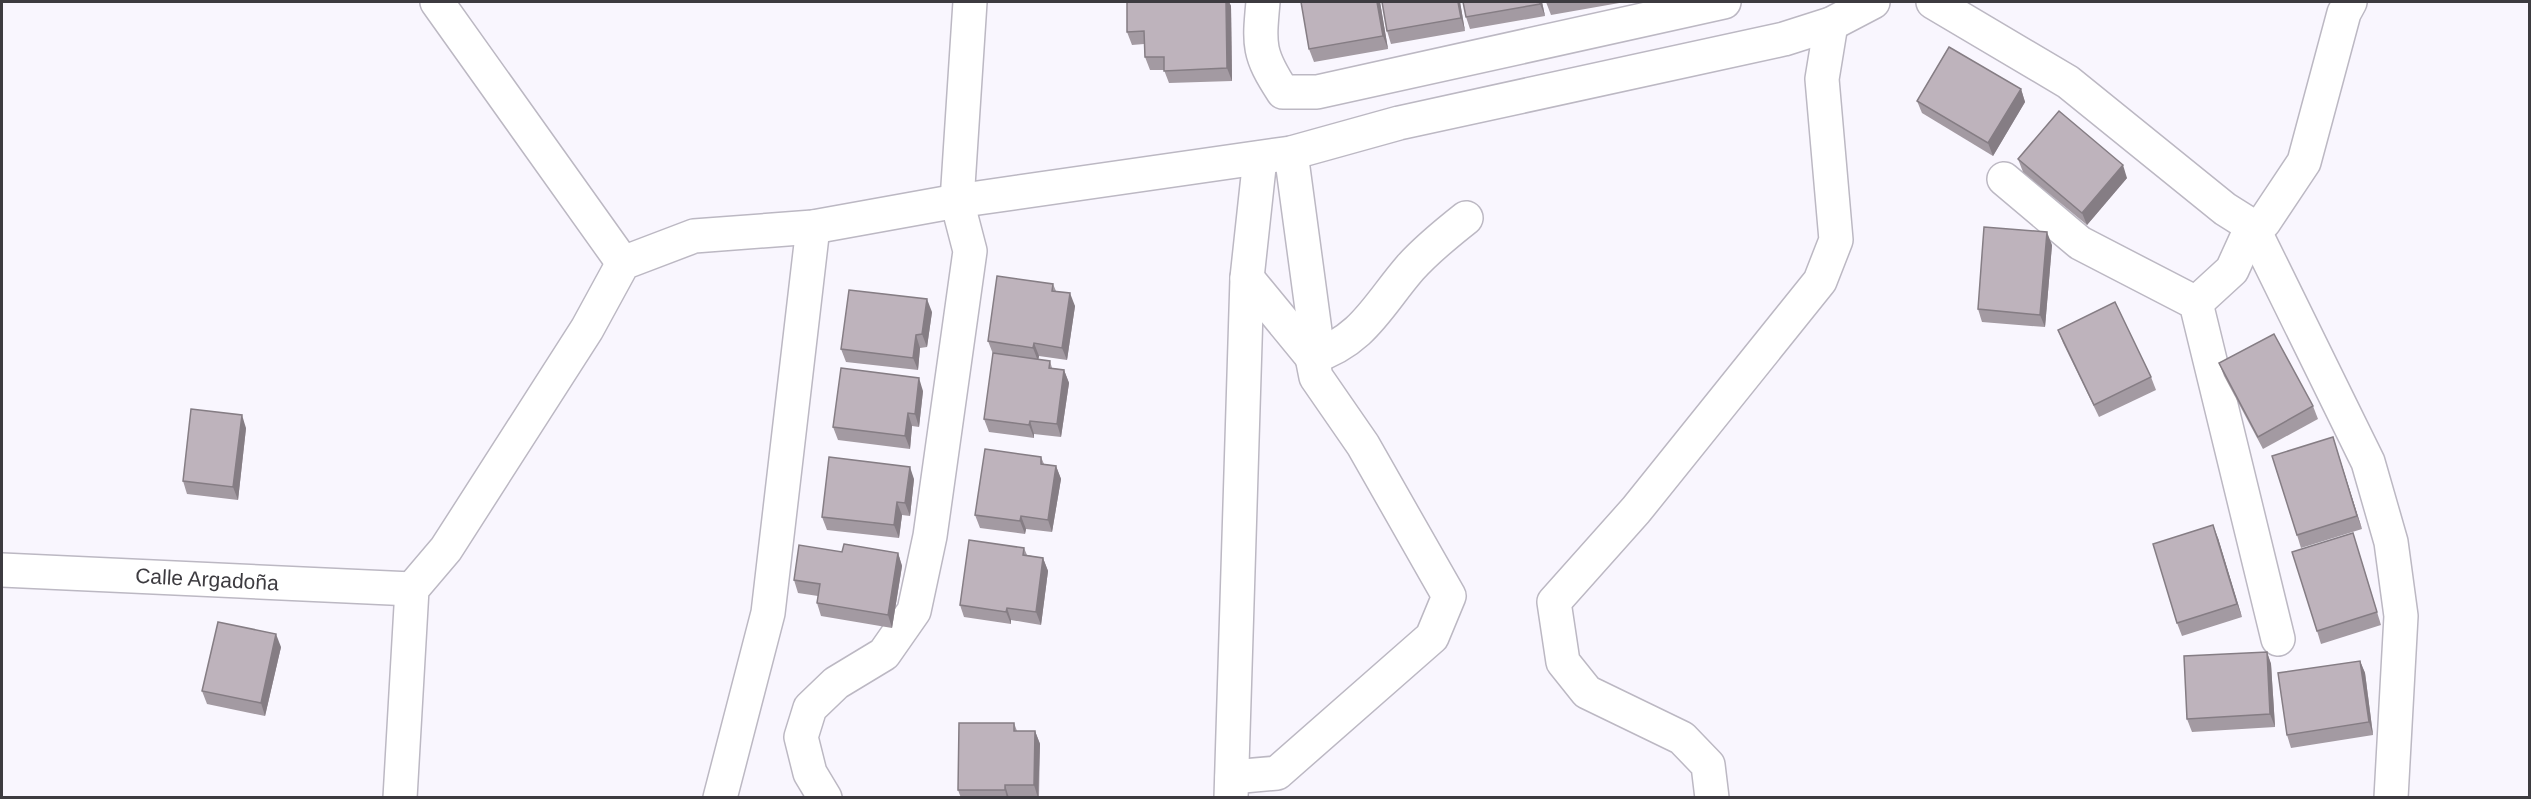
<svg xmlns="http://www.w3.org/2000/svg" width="2531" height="799" font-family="Arial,sans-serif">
	<rect width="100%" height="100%" fill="#f9f6fe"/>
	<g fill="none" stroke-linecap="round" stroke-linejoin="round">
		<defs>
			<g id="minor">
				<path d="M437 2 623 263"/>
				<path d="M1263 2C1259 45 1258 54 1283 92H1317L1724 2"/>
				<path d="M1933 2 2068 82 2225 209 2252 226 2368 462 2391 542 2401 616 2391 798"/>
				<path d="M2004 179 2080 243 2196 303 2278 639"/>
				<path d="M1247 278 1312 357"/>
				<path d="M2196 303 2232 270 2252 226 2264 222 2304 162 2344 13 2350 2"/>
				<path d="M1312 357C1363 341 1378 305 1410 268 1427 249 1447 233 1466 218"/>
				<path d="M2 570 412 589"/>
				<path d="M1232 777 1277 773 1432 637 1449 596 1363 445 1316 377 1312 357 1315 331 1291 153"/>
				<path d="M400 798 412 589 446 549 587 329 623 263 694 236 813 227 957 201 1291 153 1399 123 1784 39 1831 24 1873 2"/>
				<path d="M720 798 768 613 813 227"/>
				<path d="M825 798 810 773 801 737 810 708 836 683 884 654 914 611 930 536 970 251 957 201 970 2"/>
				<path d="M1231 798 1247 278 1260 158"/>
				<path d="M1712 798 1708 765 1682 738 1587 692 1563 662 1554 602 1636 510 1820 281 1836 240 1822 79 1831 24"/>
			</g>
		</defs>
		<use href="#minor" stroke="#bcb8c3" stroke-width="36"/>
		<use href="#minor" stroke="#fff" stroke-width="33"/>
	</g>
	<g fill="#a39aa2">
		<path d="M1127 2H1240H1229L1231 6 1232 81 1169 83 1164 70H1150L1145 57 1144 44 1132 45 1127 32Z"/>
		<path d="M1380 2 1388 49 1314 62 1309 49Z"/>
		<path d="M1382 2H1460L1465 31 1391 44 1387 31Z"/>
		<path d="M1542 2 1545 16 1470 29 1466 17Z"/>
		<path d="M1546 2H1625L1551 15Z"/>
		<path d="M2021 89 2025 102 1993 156 1922 113 1917 101Z"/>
		<path d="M2018 159 2127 178 2087 225 2023 172Z"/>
		<path d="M2052 245 2045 327 1982 322 1978 309Z"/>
		<path d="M1053 284 1056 291 1075 306 1067 360 1039 356 1038 360 1050 361 1052 368 1064 370 1069 383 1061 437 1034 434V438L989 432 984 419 993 354 988 341Z"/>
		<path d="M932 312 927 347 920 348 918 370 846 362 841 349Z"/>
		<path d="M2058 330 2151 377 2156 390 2099 417 2063 343Z"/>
		<path d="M2219 363 2313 406 2318 419 2263 449 2224 376Z"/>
		<path d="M923 391 919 427 912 426 910 449 838 440 833 427Z"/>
		<path d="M246 428 238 500 187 494 183 481Z"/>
		<path d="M2333 437 2362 529 2301 548 2297 535Z"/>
		<path d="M1041 457 1044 464 1056 466 1061 479 1052 532 1026 529 1025 534 980 528 975 515Z"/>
		<path d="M914 479 910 516 902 515 899 538 827 530 822 517Z"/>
		<path d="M2218 538 2242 617 2182 636 2177 623Z"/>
		<path d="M2357 546 2381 625 2321 644 2317 631Z"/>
		<path d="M1024 548 1027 555 1043 558 1048 571 1041 625 1011 620V624L964 617 960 605Z"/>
		<path d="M842 552 898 553 902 566 892 628 821 616 817 603 818 596 798 593 794 580Z"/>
		<path d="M281 647 265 716 207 704 202 691Z"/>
		<path d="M2267 652 2271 664 2275 727 2192 732 2187 719Z"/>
		<path d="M2360 661 2365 673 2373 735 2291 748 2287 735Z"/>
		<path d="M1014 723 1017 731H1035L1040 744 1039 798H961L958 790Z"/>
	</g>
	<g fill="#857d84">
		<path d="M1226 2H1229L1231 6 1232 81 1227 68Z"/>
		<path d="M1377 2H1380L1388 49 1383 36Z"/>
		<path d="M1458 2H1460L1465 31 1461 18Z"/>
		<path d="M1540 2H1542L1545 16 1540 4Z"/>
		<path d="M2021 89 2025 102 1993 156 1988 143Z"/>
		<path d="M2123 165 2127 178 2087 225 2082 213Z"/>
		<path d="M2047 232 2052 245 2045 327 2040 315Z"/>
		<path d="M1070 293 1075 306 1067 360 1062 348Z"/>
		<path d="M927 299 932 312 927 347 922 334Z"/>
		<path d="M916 335 920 348 918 370 913 358Z"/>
		<path d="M1034 343 1039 356 1038 361 1033 348Z"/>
		<path d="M1064 370 1069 383 1061 437 1057 424Z"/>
		<path d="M919 378 923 391 919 427 915 414Z"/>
		<path d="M908 413 912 426 910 449 905 436Z"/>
		<path d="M242 415 246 428 238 500 233 487Z"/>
		<path d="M1030 421 1034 434V438L1029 425Z"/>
		<path d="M2333 437 2337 450 2362 529 2357 516Z"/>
		<path d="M1056 466 1061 479 1052 532 1048 520Z"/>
		<path d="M910 467 914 479 910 516 905 503Z"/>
		<path d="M897 502 902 515 899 538 894 525Z"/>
		<path d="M1021 516 1026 529 1025 534 1020 521Z"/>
		<path d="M2213 525 2218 538 2242 617 2237 604Z"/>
		<path d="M898 553 902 566 892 628 888 615Z"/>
		<path d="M1043 558 1048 571 1041 625 1036 612Z"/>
		<path d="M1007 608 1011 620V624L1006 612Z"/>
		<path d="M276 634 281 647 265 716 261 703Z"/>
		<path d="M2267 652 2271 664 2275 727 2270 714Z"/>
		<path d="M2360 661 2365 673 2373 735 2369 722Z"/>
		<path d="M1035 731 1040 744 1038 798 1034 785Z"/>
		<path d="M1005 785 1009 798H1007L1005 790Z"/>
	</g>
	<g fill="#beb3bc" stroke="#857d84" stroke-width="1.5">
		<path d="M1127 2H1226L1227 68 1164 71V57H1145L1144 31 1127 32Z"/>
		<path d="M1301 2H1377L1383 36 1309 49Z"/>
		<path d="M1382 2H1458L1461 18 1387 31Z"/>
		<path d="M1463 2H1540V4L1466 17Z"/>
		<path d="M1949 47 2021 89 1988 143 1917 101Z"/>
		<path d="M2059 111 2123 165 2082 213 2018 159Z"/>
		<path d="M1984 227 2047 232 2040 315 1978 309Z"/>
		<path d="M997 276 1053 284 1052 291 1070 293 1062 348 1034 343 1033 348 988 341Z"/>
		<path d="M849 290 927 299 922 334 916 335 913 358 841 349Z"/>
		<path d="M2115 302 2151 377 2094 405 2058 330Z"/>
		<path d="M2274 334 2313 406 2258 437 2219 363Z"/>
		<path d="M993 353 1050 361 1049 368 1064 370 1057 424 1030 421 1029 425 984 419Z"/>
		<path d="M841 368 919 378 915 414 908 413 905 436 833 427Z"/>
		<path d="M191 409 242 415 233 487 183 481Z"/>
		<path d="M2333 437 2357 516 2297 535 2272 456Z"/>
		<path d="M985 449 1041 457V464L1056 466 1048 520 1021 516 1020 521 975 515Z"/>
		<path d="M829 457 910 467 905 503 897 502 894 525 822 517Z"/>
		<path d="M2213 525 2237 604 2177 623 2153 544Z"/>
		<path d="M2353 533 2377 612 2317 631 2292 552Z"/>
		<path d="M969 540 1024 548 1023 555 1043 558 1036 612 1007 608 1006 612 960 605Z"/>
		<path d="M844 544 898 553 888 615 817 603 820 584 794 580 799 545 842 552Z"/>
		<path d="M218 622 276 634 261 703 202 691Z"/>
		<path d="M2267 652 2270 714 2187 719 2184 656Z"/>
		<path d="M2360 661 2369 722 2287 735 2278 673Z"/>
		<path d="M959 723H1014V731H1035L1034 785H1005V790H958Z"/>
	</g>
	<g text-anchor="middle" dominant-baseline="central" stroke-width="6" stroke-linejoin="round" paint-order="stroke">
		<g font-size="21" fill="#3d3b40" stroke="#fff">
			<text transform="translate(207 579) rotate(3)">Calle Argadoña</text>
		</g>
	</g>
	<rect width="2531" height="799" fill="none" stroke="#3d3b40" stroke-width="6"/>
</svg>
